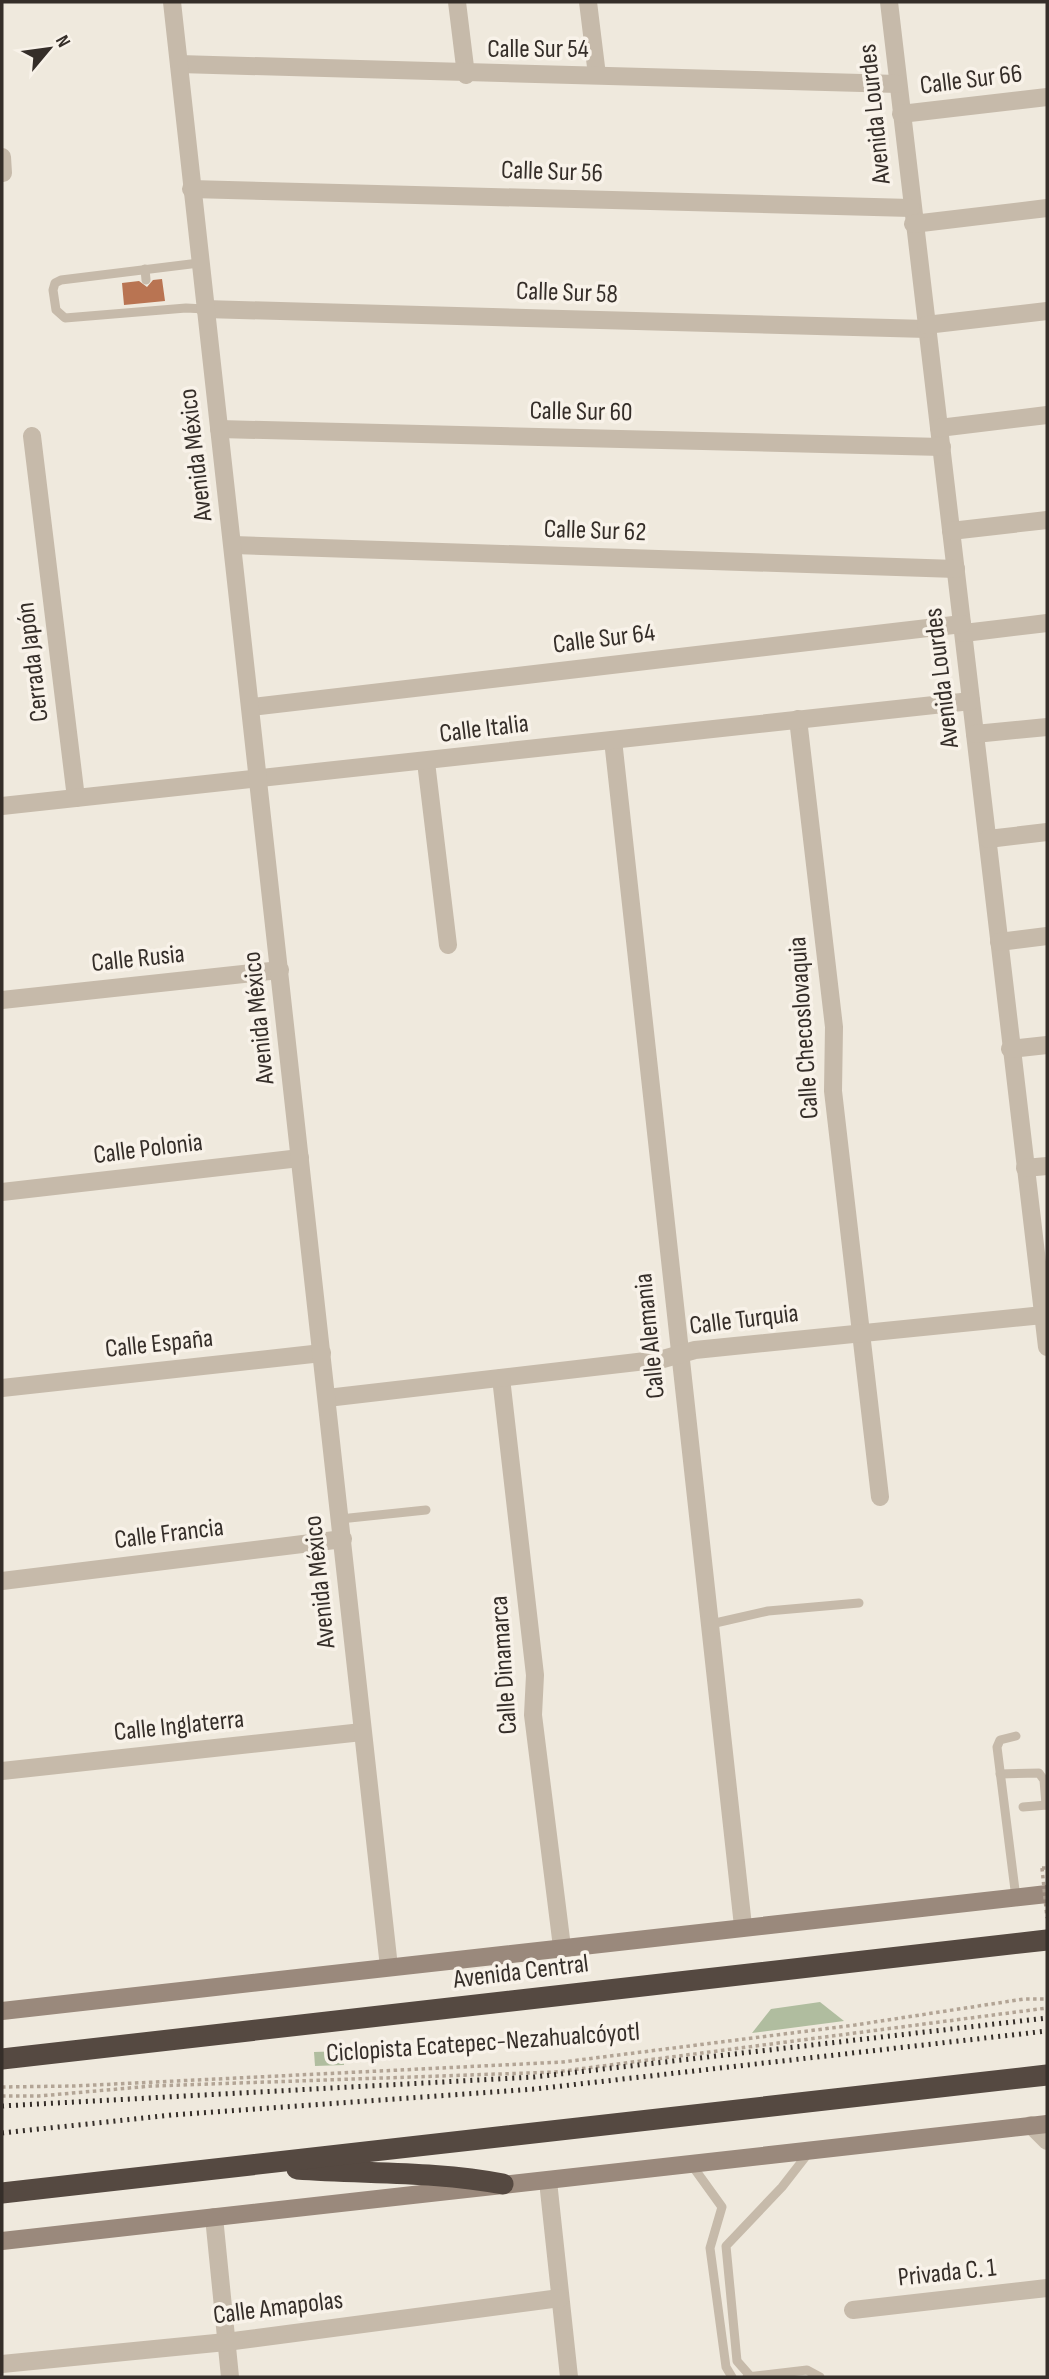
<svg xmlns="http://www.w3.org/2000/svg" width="1049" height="2379" font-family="'Sofia Sans Condensed',sans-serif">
	<rect width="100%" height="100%" fill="#efe9dd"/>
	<g fill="#b0bd9f">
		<path d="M820 2002 844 2021 752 2033 771 2009Z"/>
		<path d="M343 2051 344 2065 315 2066 314 2052Z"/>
	</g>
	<path fill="#b97452" d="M162 279 165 301 124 305 122 283 139 281 147 287 153 280Z"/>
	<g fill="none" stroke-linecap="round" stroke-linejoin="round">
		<g stroke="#b2a495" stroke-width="3.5" stroke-dasharray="3.5 3.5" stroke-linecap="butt">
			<path d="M1042 1868H1047"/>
			<path d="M2 2087 74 2086 563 2062 855 2025 1024 1999H1047"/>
			<path d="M2 2096H39L152 2086 556 2072 1047 2008"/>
		</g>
		<g stroke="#c6baaa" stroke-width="9">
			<path d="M199 263 61 280 55 283 53 290 56 310 65 318 186 308 205 309"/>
			<path d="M145 269 146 280"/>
			<path d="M340 1519 426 1510"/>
			<path d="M711 1624 768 1611 859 1603"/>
			<path d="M1000 1774 1039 1773 1044 1780 1046 1805"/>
			<path d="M1023 1807 1047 1805"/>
			<path d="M1016 1898 997 1747 1000 1740 1016 1736"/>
			<path d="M691 2164 722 2207 710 2248 726 2367 732 2377"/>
			<path d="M747 2377 807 2370 820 2377"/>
			<path d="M751 2377 737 2361 726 2246 782 2187 810 2151"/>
		</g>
		<g stroke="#c6baaa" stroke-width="18">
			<path d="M457 2 466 75"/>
			<path d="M588 2 597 75"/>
			<path d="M889 2 1047 1347"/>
			<path d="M179 64 898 84"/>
			<path d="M901 114 1047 97"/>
			<path d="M2 157 3 173"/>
			<path d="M191 189 911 208"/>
			<path d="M913 224 1047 208"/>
			<path d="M205 309 927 329"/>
			<path d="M926 325 1047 311"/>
			<path d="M939 428 1047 415"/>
			<path d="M219 429 942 447"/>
			<path d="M32 436 76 798"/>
			<path d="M951 531 1047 520"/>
			<path d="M233 545 956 569"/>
			<path d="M964 633 1047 623"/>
			<path d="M252 707 962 624"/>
			<path d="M798 719 834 1027 833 1091 880 1497"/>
			<path d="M975 734 1047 727"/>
			<path d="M613 740 743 1926"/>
			<path d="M426 762 448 945"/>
			<path d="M2 806 971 701"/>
			<path d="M988 839 1047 832"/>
			<path d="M999 942 1047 936"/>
			<path d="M2 1000 280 970"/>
			<path d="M1010 1049 1047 1045"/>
			<path d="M1025 1168 1047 1166"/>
			<path d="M2 1192 300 1158"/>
			<path d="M501 1378 535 1675 533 1715 562 1947"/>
			<path d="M2 1388 322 1353"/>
			<path d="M327 1398 663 1359 695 1350 1043 1315"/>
			<path d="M2 1581 343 1539"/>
			<path d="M2 1771 362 1732"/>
			<path d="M548 2181 569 2377"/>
			<path d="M214 2217 230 2377"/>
			<path d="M853 2310 1047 2288"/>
			<path d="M2 2364 226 2342 560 2298"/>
		</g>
		<g stroke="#c6baaa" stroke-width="18">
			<path d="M172 2 389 1967"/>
			<path d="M1031 2125 1047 2141"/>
		</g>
		<g stroke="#9a897c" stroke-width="18">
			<path d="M2 2011 1047 1894"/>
			<path d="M2 2241 1047 2124"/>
		</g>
		<g stroke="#554941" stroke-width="21">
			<path d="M2 2059 1047 1940"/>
			<path d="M297 2169C366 2174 435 2171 503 2184"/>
			<path d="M2 2193 1047 2075"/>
		</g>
		<g stroke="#352e29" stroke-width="5" stroke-dasharray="2 5" stroke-linecap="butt">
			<path d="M2 2106 534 2077 1047 2018"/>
			<path d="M2 2133 172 2115 535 2089 1047 2031"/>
		</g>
		<path stroke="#b2a495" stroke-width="3.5" stroke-dasharray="3.5 3.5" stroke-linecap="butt" d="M1042 1868 1047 1918"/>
	</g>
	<g text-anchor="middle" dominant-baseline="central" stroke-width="7" stroke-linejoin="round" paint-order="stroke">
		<g font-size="26" fill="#352e29" stroke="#f8f2e9">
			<text x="538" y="49">Calle Sur 54</text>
			<text transform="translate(971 80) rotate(-7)">Calle Sur 66</text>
			<text transform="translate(875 114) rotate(-96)">Avenida Lourdes</text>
			<text transform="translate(552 172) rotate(2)">Calle Sur 56</text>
			<text transform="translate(567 293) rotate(2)">Calle Sur 58</text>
			<text transform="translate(581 412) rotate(1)">Calle Sur 60</text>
			<text transform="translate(196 455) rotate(-97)">Avenida México</text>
			<text transform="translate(595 531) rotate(2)">Calle Sur 62</text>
			<text transform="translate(604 639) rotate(-7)">Calle Sur 64</text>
			<text transform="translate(33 662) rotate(-97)">Cerrada Japón</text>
			<text transform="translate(942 678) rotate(-97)">Avenida Lourdes</text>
			<text transform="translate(484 729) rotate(-7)">Calle Italia</text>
			<text transform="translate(138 959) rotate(-6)">Calle Rusia</text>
			<text transform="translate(259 1018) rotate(-96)">Avenida México</text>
			<text transform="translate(804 1028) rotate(-94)">Calle Checoslovaquia</text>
			<text transform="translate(148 1149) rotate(-7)">Calle Polonia</text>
			<text transform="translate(744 1320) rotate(-7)">Calle Turquia</text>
			<text transform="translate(650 1336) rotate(-96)">Calle Alemania</text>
			<text transform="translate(159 1344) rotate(-6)">Calle España</text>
			<text transform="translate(169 1534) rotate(-7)">Calle Francia</text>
			<text transform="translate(320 1582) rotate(-96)">Avenida México</text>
			<text transform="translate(504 1665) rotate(-94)">Calle Dinamarca</text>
			<text transform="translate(179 1726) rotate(-6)">Calle Inglaterra</text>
			<text transform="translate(521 1972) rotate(-7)">Avenida Central</text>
			<text transform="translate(483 2043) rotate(-4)">Ciclopista Ecatepec-Nezahualcóyotl</text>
			<text transform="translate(947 2273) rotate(-6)">Privada C. 1</text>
			<text transform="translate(278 2308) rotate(-7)">Calle Amapolas</text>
		</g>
	</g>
	<rect width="1049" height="2379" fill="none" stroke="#352e29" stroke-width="7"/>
	<g transform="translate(49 49) rotate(61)" stroke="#f8f2e9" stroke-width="5" paint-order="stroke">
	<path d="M0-5L12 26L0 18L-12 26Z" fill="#352e29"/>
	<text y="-10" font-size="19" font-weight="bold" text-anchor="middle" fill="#352e29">N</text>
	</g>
</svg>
